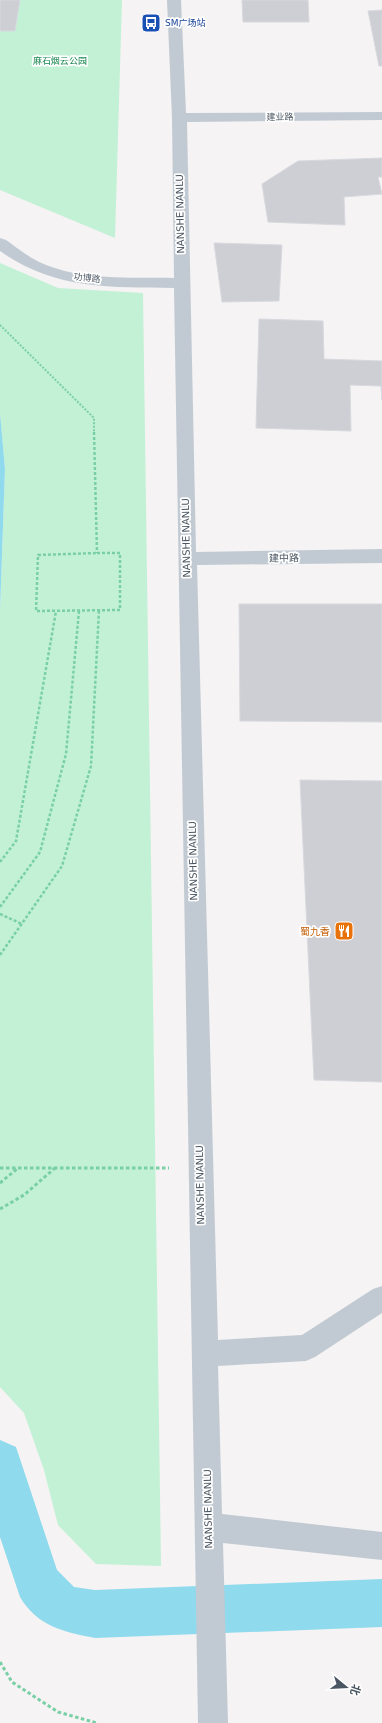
<svg xmlns="http://www.w3.org/2000/svg" width="382" height="1723" font-family="'DejaVu Sans','Noto Sans SC',sans-serif">
	<rect width="100%" height="100%" fill="#f5f3f3"/>
	<g fill="#c3f1d5">
		<path d="M0 0H122L115 238 0 190Z"/>
		<path d="M0 263 58 288 143 293 161 1566 96 1564 58 1525 44 1470 24 1413 0 1387V611L5 469 0 413Z"/>
	</g>
	<path fill="#90daee" d="M0 413 5 469 0 611Z"/>
	<g fill="none" stroke-linecap="round" stroke-linejoin="round">
		<path fill="#90daee" fill-rule="evenodd" d="M0 1440 16 1447 57 1570 74 1587 95 1590 382 1579V1627L95 1638C64 1632 37 1626 20 1597L0 1537Z"/>
	</g>
	<g fill="#cdcfd5" stroke="#d7d9de">
		<path d="M0 0H20L15 31H0Z"/>
		<path d="M242 0H308L309 22H243Z"/>
		<path d="M382 10V66H379L368 11Z"/>
		<path d="M382 158V177H378L382 194 344 197 345 225 268 222 262 184 298 161Z"/>
		<path d="M214 243 282 245 279 301 222 302Z"/>
		<path d="M259 319 323 321 324 359 382 361V400L381 386 350 385 351 431 256 428Z"/>
		<path d="M239 604H382V722L240 721Z"/>
		<path d="M300 780 382 781V1082L314 1080Z"/>
	</g>
	<g fill="none" stroke-linecap="round" stroke-linejoin="round">
		<path stroke="#7ad0a6" stroke-width="2" stroke-dasharray="2 1.5" stroke-linecap="butt" d="M0 325 94 418V433"/>
		<g stroke="#7ad0a6" stroke-width="2.5" stroke-dasharray="3 2" stroke-linecap="butt">
			<path d="M94 432 97 553"/>
			<path d="M97 553H120V610L36 611 38 555Z"/>
			<path d="M0 862 16 841 56 611"/>
			<path d="M0 907 40 852 66 754 79 611"/>
			<path d="M0 914 22 924"/>
			<path d="M0 955 62 866 91 766 99 610"/>
		</g>
		<g stroke="#7ad0a6" stroke-width="3" stroke-dasharray="3.5 2.5" stroke-linecap="butt">
			<path d="M0 1168H169"/>
			<path d="M0 1183 18 1168"/>
			<path d="M0 1209 24 1195 55 1168"/>
			<path d="M0 1662 12 1682 58 1712 97 1723"/>
		</g>
		<path fill="#c1cad2" fill-rule="evenodd" d="M167 0H181L186 113 382 112V120L187 122 196 552 382 549V563L197 565 218 1340 302 1335 373 1289 382 1286V1313L315 1357 306 1361 218 1366 222 1514 382 1532V1560L223 1543 228 1723H198L174 288C109 287 55 290 0 251V238L6 240C16 247 27 256 39 262 80 281 130 277 174 278L172 118Z"/>
	</g>
	<defs>
		<symbol id="bus-square" viewBox="-11 -11 22 22"><rect x="-9" y="-9" width="18" height="18" rx="4" fill="#1a4fb4" stroke="#fff"/><path d="M-5-6H5V4H4V6H2V4H-2V6H-4V4H-5ZM-3.5-4V0h7V-4ZM-3.5 1.2v1.5H-2V1.2ZM2 1.2v1.5H3.5V1.2Z" fill="#fff"/></symbol>
		<symbol id="restaurant-square" viewBox="-11 -11 22 22"><rect x="-9" y="-9" width="18" height="18" rx="4" fill="#e8710a" stroke="#fff"/><path d="M-5-6h1v4h1v-4h1v4h1v-4h1v5L-1.5 .5V6h-2V.5L-5-1ZM5-6V6H3V1.5H1.5Q1.5-4 5-6Z" fill="#fff"/></symbol>
	</defs>
	<g fill-rule="evenodd">
		<use href="#bus-square" x="140" y="12" width="22" height="22"/>
		<use href="#restaurant-square" x="333" y="920" width="22" height="22"/>
	</g>
	<g text-anchor="middle" dominant-baseline="central" stroke-width="3.5" stroke-linejoin="round" paint-order="stroke">
		<g font-size="9" fill="#164399" stroke="#fff" text-anchor="start">
			<text x="165" y="23">SM广场站</text>
		</g>
		<g font-size="9" fill="#17864f" stroke="#fff">
			<text x="60" y="61">麻石烟云公园</text>
		</g>
		<g font-size="9" fill="#4a5661" stroke="#fff">
			<text transform="translate(280 117) rotate(-1)">建业路</text>
			<text transform="translate(87 278) rotate(6)">功博路</text>
		</g>
		<g font-size="10" fill="#4a5661" stroke="#fff">
			<text transform="translate(180 214) rotate(-91)">NANSHE NANLU</text>
			<text transform="translate(186 538) rotate(-91)">NANSHE NANLU</text>
			<text transform="translate(284 558) rotate(-1)">建中路</text>
			<text transform="translate(193 861) rotate(-91)">NANSHE NANLU</text>
			<text transform="translate(200 1185) rotate(-91)">NANSHE NANLU</text>
			<text transform="translate(208 1509) rotate(-91)">NANSHE NANLU</text>
		</g>
		<g font-size="10" fill="#c56008" stroke="#fff" text-anchor="end">
			<text x="330" y="931">蜀九香</text>
		</g>
	</g>
	<g transform="translate(346 1687) rotate(108)" stroke="#ffffff" stroke-width="3" paint-order="stroke">
	<path d="M0-3L7 15L0 10L-7 15Z" fill="#4a5661"/>
	<text y="-6" font-size="11" font-weight="bold" text-anchor="middle" fill="#4a5661">北</text>
	</g>
</svg>
